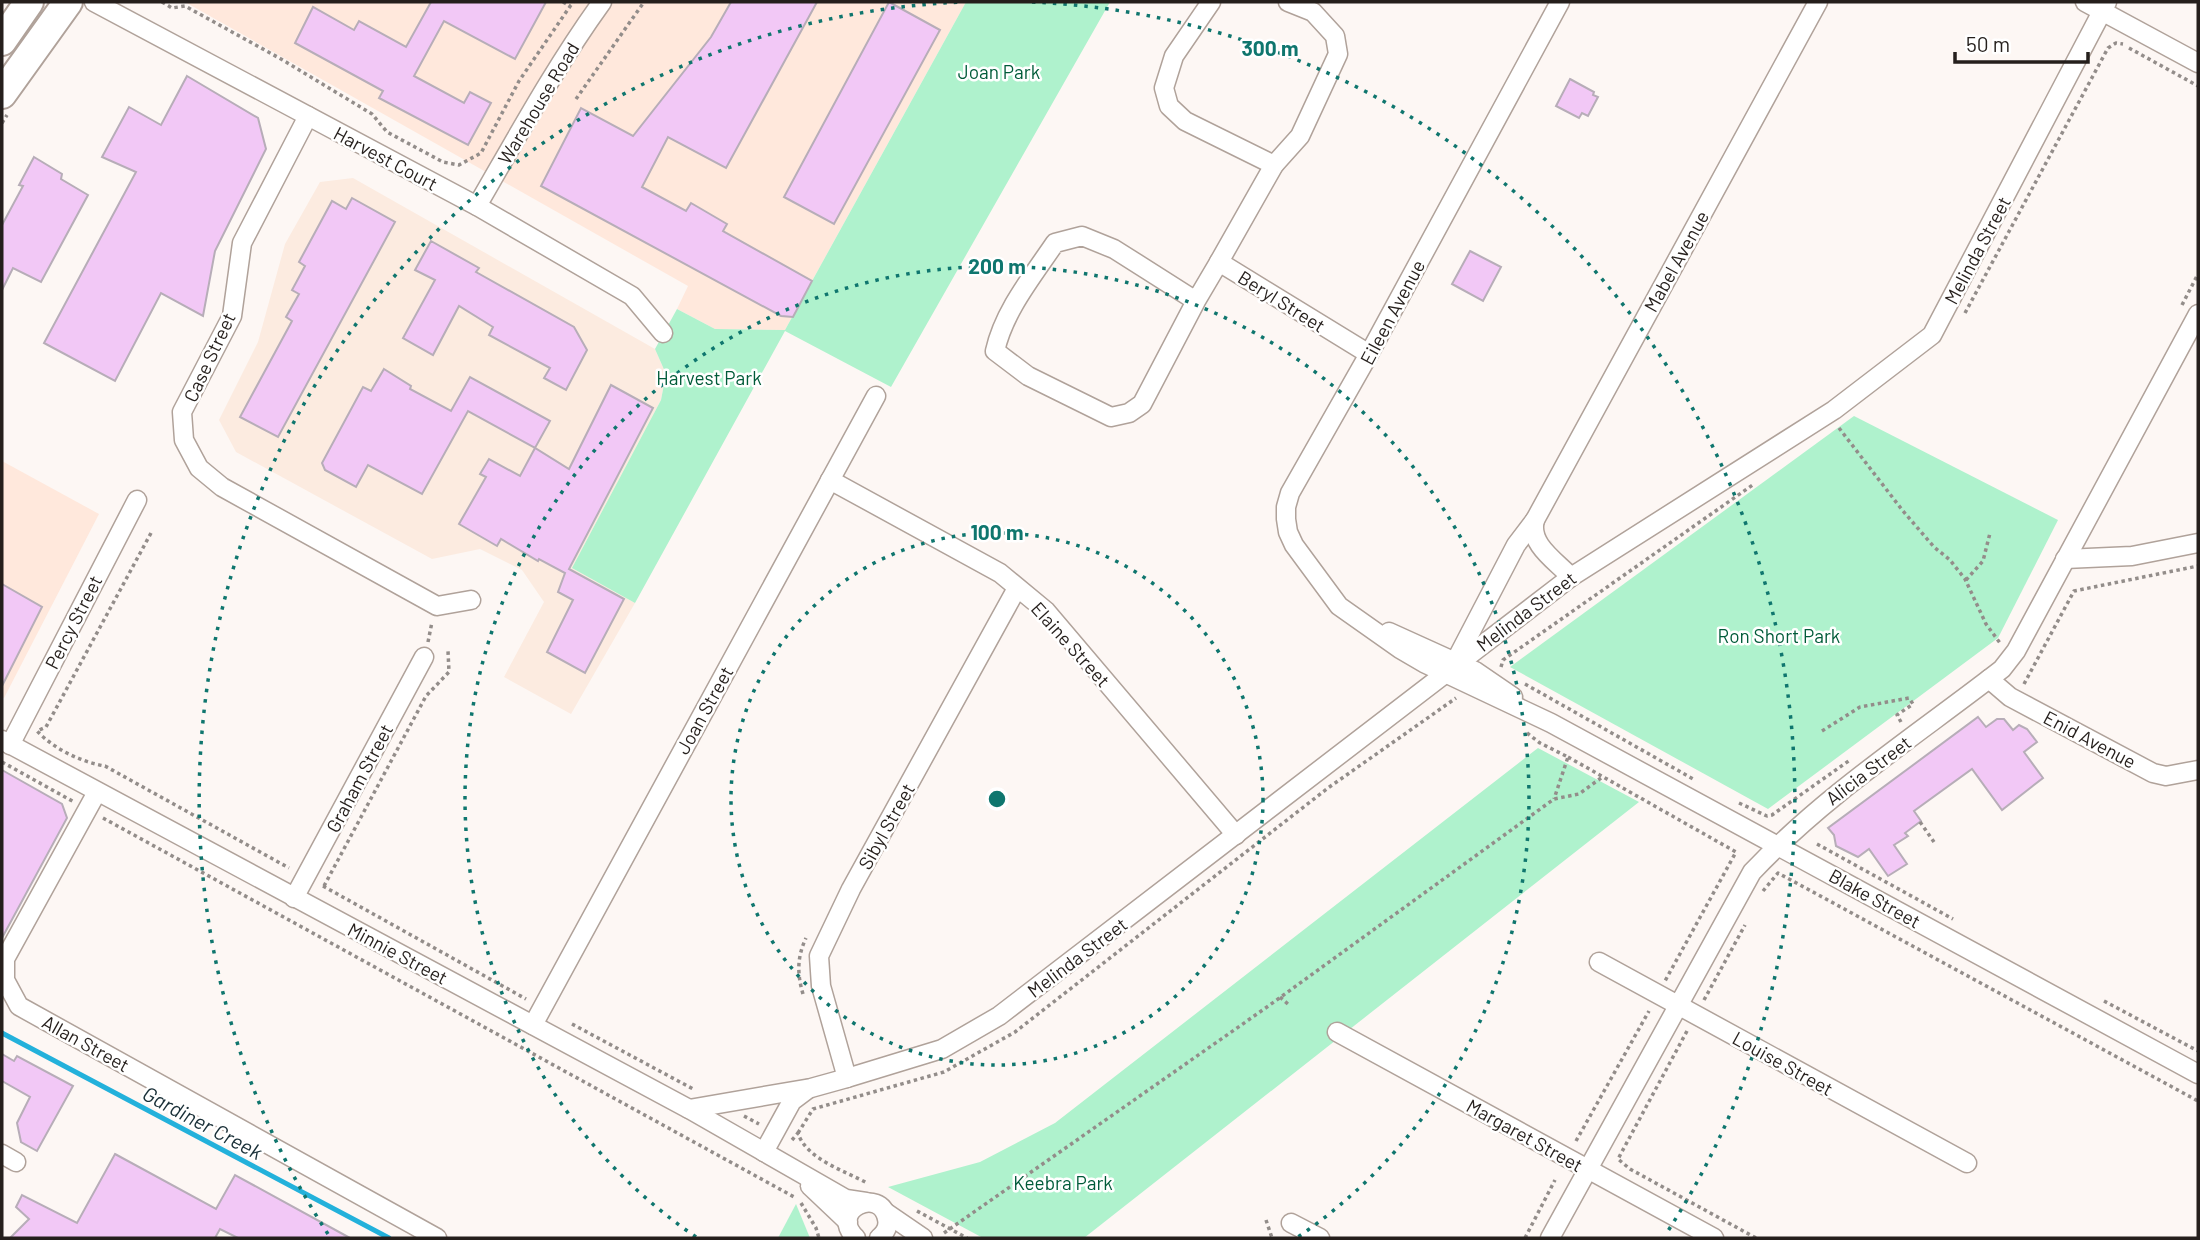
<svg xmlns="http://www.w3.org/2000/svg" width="2200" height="1240" font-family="Barlow,sans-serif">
	<rect width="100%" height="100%" fill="#fdf7f4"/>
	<g fill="#ffe8dc">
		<path d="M185 2H966L785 330 715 329 677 309 688 286Z"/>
		<path d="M2 461 99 514 4 698 2 697Z"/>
	</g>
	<path fill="#fcebe0" d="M353 178 655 349 666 374 661 400 572 568 635 603 571 714 504 677 544 602 522 570 480 549 432 559 236 452 219 420 258 342 285 244 320 182Z"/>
	<g fill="#aff2cd">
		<path d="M966 2H1110L891 387 785 331 635 603 572 568 661 400 666 374 655 349 677 309 715 329 785 330Z"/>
		<path d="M1854 416 2058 520 1998 638 1768 809 1510 667Z"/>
		<path d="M1538 748 1639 802 1084 1238H983L888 1187 980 1162 1055 1123Z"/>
		<path d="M796 1204 810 1238H778Z"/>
	</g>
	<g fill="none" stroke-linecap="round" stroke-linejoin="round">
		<path stroke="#23b1db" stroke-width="5" d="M2 1033 389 1238"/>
	</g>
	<g fill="#f2c8f6" stroke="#b7adb8" stroke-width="2">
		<path d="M431 2H546L515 59 444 21 414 76 464 103 470 92 491 103 468 145 379 98 383 91 295 43 313 7 354 30 359 21 406 47Z"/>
		<path d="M731 2H817L726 168 668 137 642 187 686 211 691 203 727 224 723 231 812 281 793 317 781 316 541 186 581 108 633 136 711 37Z"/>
		<path d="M889 2 940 30 834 224 784 197Z"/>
		<path d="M187 76 258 118 266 149 215 251 203 316 161 293 115 381 44 343 136 172 102 157 129 107 161 125Z"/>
		<path d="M1570 79 1594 92 1593 95 1598 97 1588 116 1582 113 1579 118 1556 106Z"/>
		<path d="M34 157 62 174 61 179 88 195 41 282 13 268 2 290V225L23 186 19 185Z"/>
		<path d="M352 198 395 222 278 437 240 417 292 321 286 317 299 294 292 290 305 266 299 262 332 201 346 209Z"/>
		<path d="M431 241 479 268 476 272 574 327 587 350 566 390 544 378 550 368 489 335 493 327 459 306 433 355 403 338 435 280 415 270Z"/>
		<path d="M1470 251 1501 267 1483 301 1452 284Z"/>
		<path d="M384 369 411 386 410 389 451 411 470 377 550 421 535 448 468 411 422 494 368 465 356 487 325 470 322 463 363 387 371 391Z"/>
		<path d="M611 385 653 408 569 569 624 599 585 673 547 652 573 600 558 592 565 573 539 559 538 561 501 539 497 546 459 524 486 477 480 474 489 459 520 476 535 448 569 469Z"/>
		<path d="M2 584 42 607 2 686Z"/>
		<path d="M1978 717 1986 727 1997 719H2004L2013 730 2019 725 2027 729 2037 742 2024 752 2043 778 2002 810 1972 769 1914 811 1921 821 1905 833 1908 836 1894 845 1907 864 1888 876 1869 849 1858 857 1836 846 1834 835 1828 828Z"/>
		<path d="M2 770 62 804 67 818 2 938Z"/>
		<path d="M2 1054 14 1061 17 1056 73 1086 37 1151 21 1142 17 1123 30 1097 2 1081Z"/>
		<path d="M115 1154 216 1209 235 1175 350 1238H238L220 1229 215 1238H10L29 1219 16 1207 22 1195 77 1223Z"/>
	</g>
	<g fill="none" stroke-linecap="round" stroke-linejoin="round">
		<defs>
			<g id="street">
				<path d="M94 2 477 206 632 296 663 333"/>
				<path d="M1211 2 1174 56 1164 88 1169 106 1185 121 1274 165"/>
				<path d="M1288 2 1313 12 1335 36 1338 54 1300 136 1274 165 1219 262 1369 354"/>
				<path d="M1560 2 1369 354 1290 493 1286 507V519L1288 532 1294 545 1339 606 1400 649 1424 663 1551 723 2198 1074"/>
				<path d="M2085 2 2198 63"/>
				<path d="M308 116 242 243 232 316 182 412 184 440 199 468 222 487 437 606 471 600"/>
				<path d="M477 206C517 137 555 67 602 2"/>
				<path d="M1196 301 1114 249 1082 236 1055 243C1032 277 1004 311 995 351L1028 376 1111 417 1129 413 1142 404 1196 301 1219 262"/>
				<path d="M830 480 1000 573 1046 611 1236 835"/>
				<path d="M2065 559 2132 556 2198 543"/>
				<path d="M1571 577C1556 561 1528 544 1535 520L1818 2"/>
				<path d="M1389 632 1475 671 1513 697"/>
				<path d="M1456 660 1516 545 1535 520"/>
				<path d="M1989 679 2010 697 2153 773 2166 776 2198 770"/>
				<path d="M2 740 689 1109 846 1199 866 1202"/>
				<path d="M10 745 137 500"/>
				<path d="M97 792 5 959V980L19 1006 437 1238"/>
				<path d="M294 898 424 657"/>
				<path d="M1599 962 1967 1163"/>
				<path d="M533 1025 876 396"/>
				<path d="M1337 1032 1714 1238"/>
				<path d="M847 1078 821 986 819 956 851 889 1017 588"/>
				<path d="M689 1109 811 1088 847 1078 942 1049 999 1016 1571 577 1834 410 1932 335 2107 2"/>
				<path d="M764 1152 792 1101 808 1089"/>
				<path d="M2 1154 16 1162"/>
				<path d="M810 1186 848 1222"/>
				<path d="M885 1212 923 1238"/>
				<path d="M1291 1223 1320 1238"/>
				<path d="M856 1238C827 1210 881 1185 887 1219 889 1227 885 1233 879 1238"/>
				<path d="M1550 1238 1752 872C1826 794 1917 735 2002 669L2016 651 2198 314"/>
			</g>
			<g id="primary">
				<path d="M2 41 29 2"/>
				<path d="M2 94 68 2"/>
			</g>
		</defs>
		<use href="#street" stroke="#b0a29a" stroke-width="21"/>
		<use href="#primary" stroke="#b0a29a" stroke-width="32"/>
		<g stroke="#938d8a" stroke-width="3.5" stroke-dasharray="3.5 3.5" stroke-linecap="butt">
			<path d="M162 2 172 8 185 6 281 59 372 114 387 132 443 162 459 165 481 153 519 81 573 2"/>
			<path d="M563 2 570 6"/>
			<path d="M2129 48 2198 86"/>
			<path d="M576 99 644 2"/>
			<path d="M2 123 7 115"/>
			<path d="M2182 305 2198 274"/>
			<path d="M1965 313 2108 48 2116 43 2123 44"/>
			<path d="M1839 428 1903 511 1934 547 1950 560 1965 579 1986 624 2000 643"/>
			<path d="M151 533 46 727 37 731C54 749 81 762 105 766L289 868"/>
			<path d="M1966 580 1983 561 1990 533"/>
			<path d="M428 642 432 622"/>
			<path d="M1501 667 1503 660 1754 484"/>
			<path d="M1525 684 1695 780"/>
			<path d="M2024 684 2074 591 2198 566"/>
			<path d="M1822 731 1860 707 1909 698 1913 704 1897 715 1901 722"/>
			<path d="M1527 733 1540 743 1568 757 1554 799"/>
			<path d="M1568 757 1736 852 1665 981"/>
			<path d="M2 762 74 802"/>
			<path d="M1739 803 1767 816 1772 815 1850 760"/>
			<path d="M103 818 796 1198"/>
			<path d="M1920 822 1934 842"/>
			<path d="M1817 844 1953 919"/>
			<path d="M323 886 526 999"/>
			<path d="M324 886 426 696 449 672 448 651"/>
			<path d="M1763 891 1778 873 2198 1101"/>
			<path d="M803 994C797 974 797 957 806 938"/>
			<path d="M1280 997 1289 1005"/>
			<path d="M1704 1000 1745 925"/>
			<path d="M2104 1001 2198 1051"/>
			<path d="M572 1024 695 1090"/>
			<path d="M1687 1031 1618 1159 1630 1169 1756 1238"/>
			<path d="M744 1116 759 1124"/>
			<path d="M798 1133 813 1109 944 1072 1015 1032 1328 788 1456 698"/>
			<path d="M792 1140 798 1133C806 1159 845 1171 867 1183"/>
			<path d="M1576 1141 1649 1011"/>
			<path d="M801 1203 816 1228 819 1238"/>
			<path d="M917 1211 967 1238"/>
			<path d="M1266 1220 1272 1238"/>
			<path d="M944 1233 1267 1007 1554 799 1579 794 1601 778"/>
			<path d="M1525 1238 1555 1180"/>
		</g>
		<use href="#street" stroke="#fff" stroke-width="18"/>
		<use href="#primary" stroke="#fff" stroke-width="28"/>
	</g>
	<g fill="none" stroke="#0f766e" stroke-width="3.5" stroke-dasharray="3.5 7">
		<circle cx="997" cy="799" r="266"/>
		<path d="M696 1237A532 532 0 1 1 1298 1237"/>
		<path d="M328 1234A798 798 0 0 1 962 2M1032 2A798 798 0 0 1 1666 1234"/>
	</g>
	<g text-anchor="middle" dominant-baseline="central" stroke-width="5" stroke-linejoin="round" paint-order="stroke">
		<g font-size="19" fill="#005b39" stroke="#fff">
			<text x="999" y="71">Joan Park</text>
			<text x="709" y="377">Harvest Park</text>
			<text x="1779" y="635">Ron Short Park</text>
			<text x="1063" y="1182">Keebra Park</text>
		</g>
		<g font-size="19" fill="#251f1c" stroke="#fff">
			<text transform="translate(538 103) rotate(-59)">Warehouse Road</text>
			<text transform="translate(386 158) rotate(28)">Harvest Court</text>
			<text transform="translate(1977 250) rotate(-62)">Melinda Street</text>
			<text transform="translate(1676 261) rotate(-61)">Mabel Avenue</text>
			<text transform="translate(1282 301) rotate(32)">Beryl Street</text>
			<text transform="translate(1392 312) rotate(-62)">Eileen Avenue</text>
			<text transform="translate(209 357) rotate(-65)">Case Street</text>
			<text transform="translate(1526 611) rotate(-37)">Melinda Street</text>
			<text transform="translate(73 622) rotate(-63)">Percy Street</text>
			<text transform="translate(1071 644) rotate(48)">Elaine Street</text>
			<text transform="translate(704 710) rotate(-61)">Joan Street</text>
			<text transform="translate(2090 739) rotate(28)">Enid Avenue</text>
			<text transform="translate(1868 770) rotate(-37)">Alicia Street</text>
			<text transform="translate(359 778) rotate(-62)">Graham Street</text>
			<text transform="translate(886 826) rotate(-61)">Sibyl Street</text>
			<text transform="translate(1875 898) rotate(29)">Blake Street</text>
			<text transform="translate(398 953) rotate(28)">Minnie Street</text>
			<text transform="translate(1077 957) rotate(-37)">Melinda Street</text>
			<text transform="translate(86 1043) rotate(29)">Allan Street</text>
			<text transform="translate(1783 1063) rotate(29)">Louise Street</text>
			<text transform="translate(1525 1135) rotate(29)">Margaret Street</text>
		</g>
		<g font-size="21" font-style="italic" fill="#192f37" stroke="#fff">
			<text transform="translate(203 1122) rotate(28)">Gardiner Creek</text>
		</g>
	</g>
	<circle cx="997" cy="799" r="10" fill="#0f766e" stroke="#fff" stroke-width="3.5"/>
	<g font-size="21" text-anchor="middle" font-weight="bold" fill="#0f766e" stroke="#fff" stroke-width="5" stroke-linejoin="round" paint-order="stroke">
		<text x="1270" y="56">300 m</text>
		<text x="997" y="274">200 m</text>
		<text x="997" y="540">100 m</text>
	</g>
	<rect width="2200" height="1240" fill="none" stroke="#251f1c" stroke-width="7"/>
	<path d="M1955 52v10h133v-10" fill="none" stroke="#251f1c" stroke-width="3.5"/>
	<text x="1966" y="52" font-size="21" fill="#251f1c" stroke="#ffffff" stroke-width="5" paint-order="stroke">50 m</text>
</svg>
